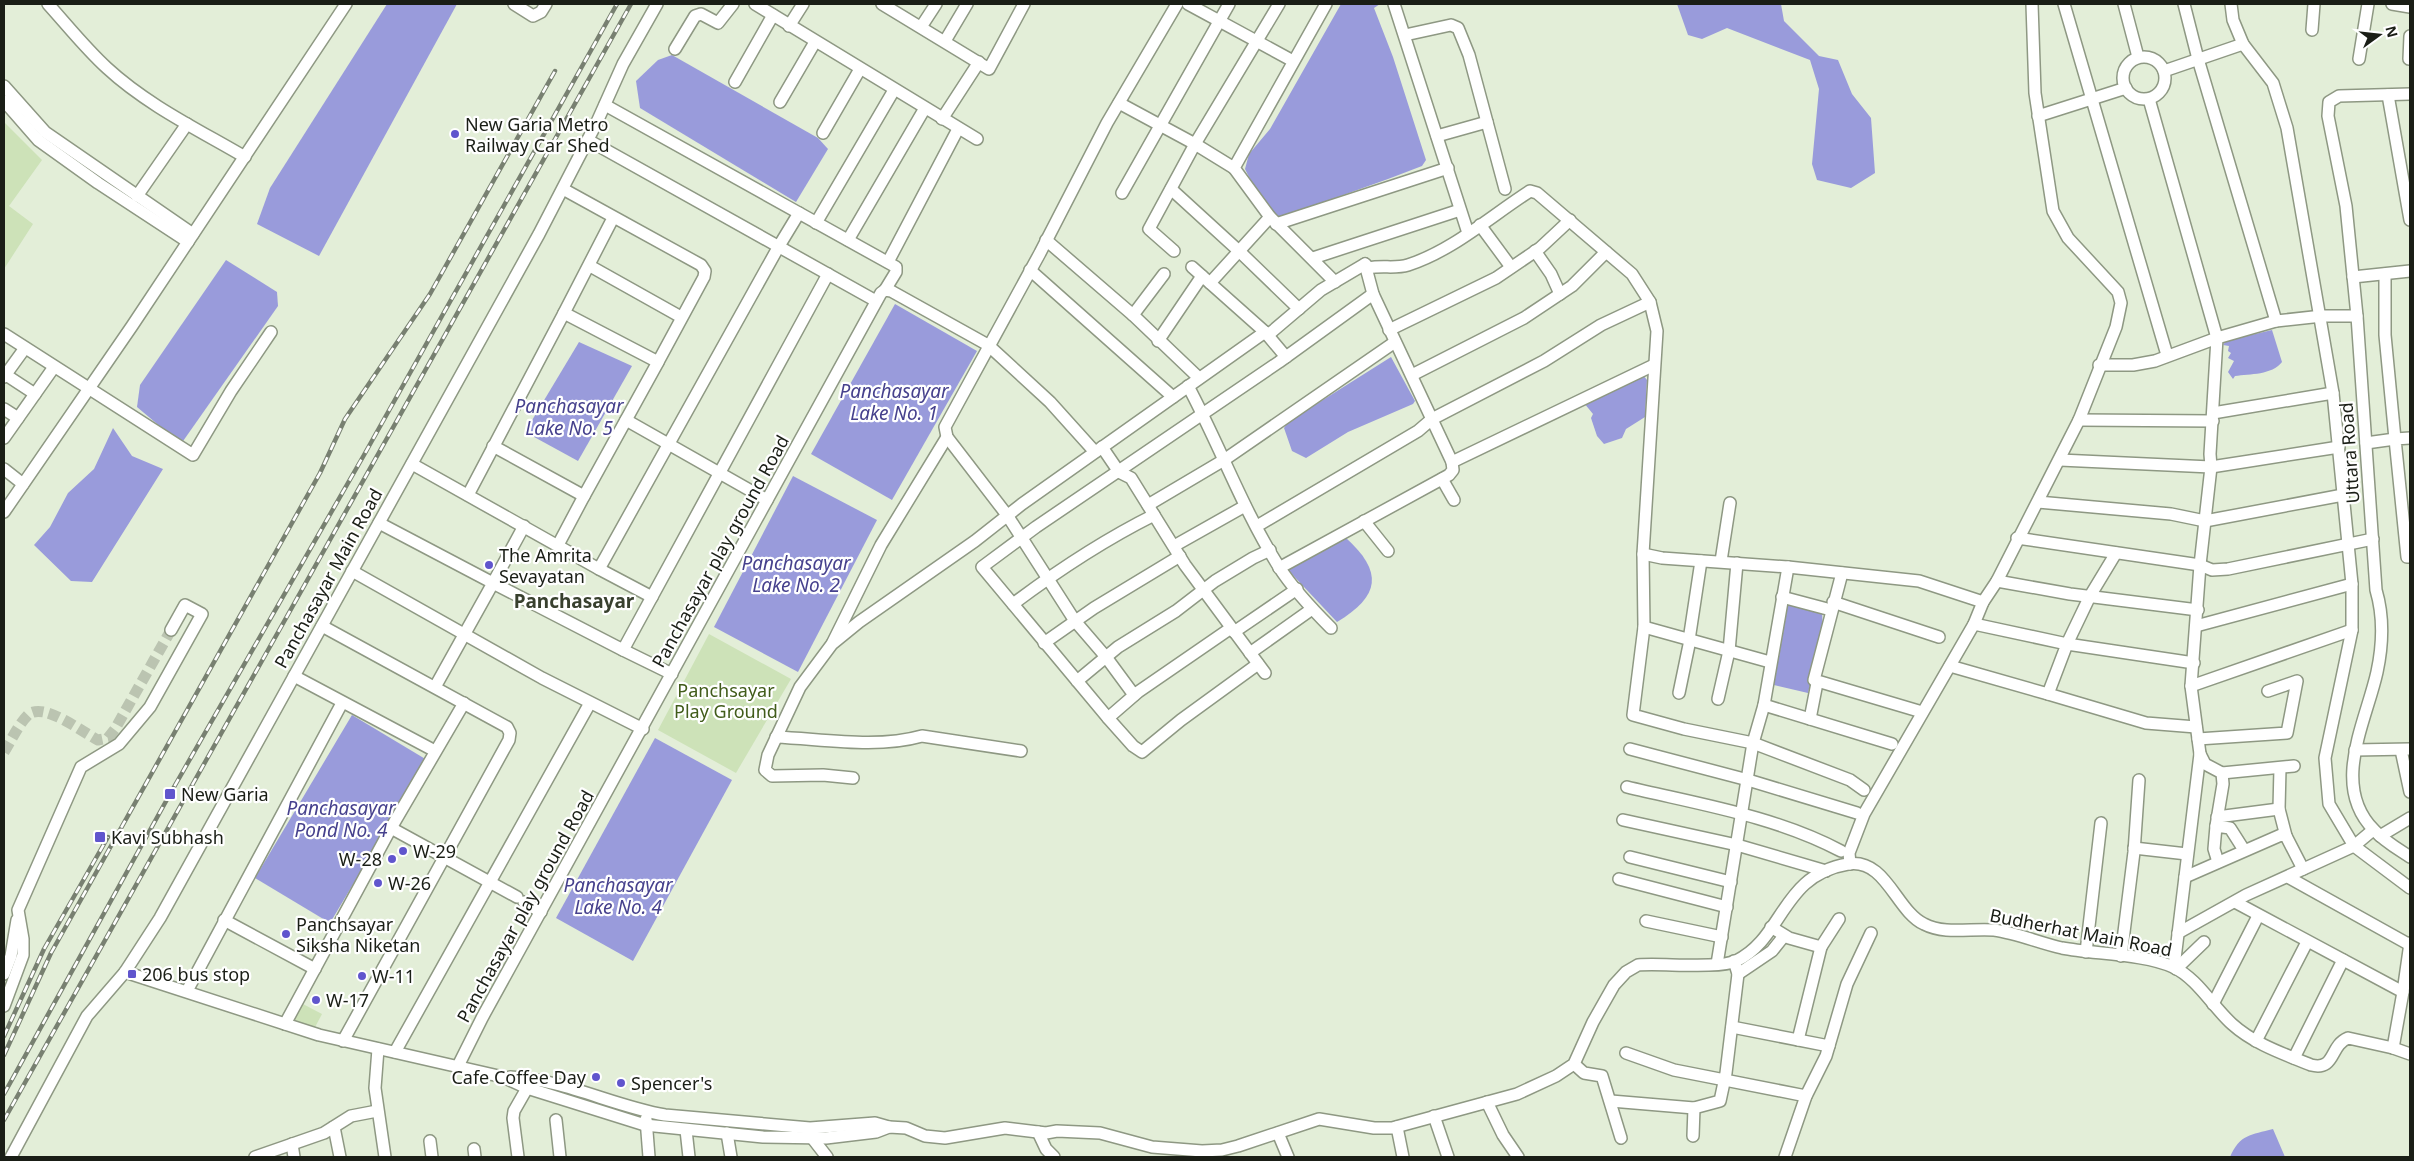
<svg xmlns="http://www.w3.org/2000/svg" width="2414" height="1161" font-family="'Noto Sans',sans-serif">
	<rect width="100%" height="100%" fill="#e3eed8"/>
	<g fill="#cde2b8">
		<path d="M4 122 42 160 9 206 33 224 4 269Z"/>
		<path d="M709 634 791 679 736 773 658 730Z"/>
		<path d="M301 1003 322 1014 313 1031 289 1023Z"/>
	</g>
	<g fill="#999bdb">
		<path d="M387 4H457L319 256 257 224 270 188Z"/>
		<path d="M1341 4H1380L1374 8 1393 57 1426 160 1422 166 1388 179 1279 218 1274 215 1251 181 1245 169 1249 154 1270 129Z"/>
		<path d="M1677 4H1781L1784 21 1819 56 1838 60 1852 94 1871 118 1875 173 1851 188 1817 180 1812 164 1819 89 1810 60 1727 28 1702 39 1688 35Z"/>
		<path d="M672 55 818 138 828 149 796 202 640 108 636 81 658 60Z"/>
		<path d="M226 260 277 292 278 306 181 444 137 407 140 385Z"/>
		<path d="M895 304 977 351 892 500 811 454Z"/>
		<path d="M2272 330 2282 362C2272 375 2250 374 2235 376L2233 379 2228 372 2234 361 2228 358 2231 353 2228 351 2229 346 2223 345 2226 341Z"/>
		<path d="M579 342 632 366 578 461 525 432Z"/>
		<path d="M1391 357 1415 401 1413 404 1348 432 1306 458 1292 451 1284 428 1288 422Z"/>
		<path d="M1643 375 1647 380 1645 417 1626 429 1622 438 1604 444 1597 436 1591 418 1593 414 1584 403Z"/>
		<path d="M113 428 132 456 163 469 92 582 71 581 34 545 50 527 68 493 94 469Z"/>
		<path d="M793 476 877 520 798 672 714 627Z"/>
		<path d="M1345 537C1384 572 1380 596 1337 622L1288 570 1298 561Z"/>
		<path d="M1788 604 1822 610 1823 634 1808 693 1774 685Z"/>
		<path d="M352 715 427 760 330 923 255 878Z"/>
		<path d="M655 738 732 780 633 961 556 918Z"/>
		<path d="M2273 1129 2285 1157H2230C2240 1134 2251 1135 2273 1129Z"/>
	</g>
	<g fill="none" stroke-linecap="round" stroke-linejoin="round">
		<path stroke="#bbc4b1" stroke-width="11" stroke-dasharray="11 5.5" stroke-linecap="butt" d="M4 752C11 741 18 725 28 715 43 701 82 732 98 740L108 738 115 729 171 630"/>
		<defs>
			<g id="minor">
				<path d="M48 4C67 25 86 49 107 68 147 105 199 130 245 157"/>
				<path d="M514 4 533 16 541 12 546 4"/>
				<path d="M755 4 977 139"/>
				<path d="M882 4 989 69 1024 4"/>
				<path d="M1188 4 1293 61"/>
				<path d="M1326 4 1234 168 1270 217 1335 282"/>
				<path d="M1394 4 1468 233"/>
				<path d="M2064 4 2167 355"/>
				<path d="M2124 4 2138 57"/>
				<path d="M2184 4 2198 59 2276 321"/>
				<path d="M2231 4 2233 20 2243 44 2273 83 2287 128 2333 393 2352 584V630L2325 758 2329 804 2354 846 2410 888"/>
				<path d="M2392 4 2410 7"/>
				<path d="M789 26 803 4"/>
				<path d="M921 27 936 4"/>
				<path d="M2312 30 2314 4"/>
				<path d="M1405 35 1451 25 1458 28 1469 55 1505 189"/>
				<path d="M945 41 967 4"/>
				<path d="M675 49 695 16 701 14 718 23 733 4"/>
				<circle cx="2144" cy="78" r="21"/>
				<path d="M2359 59 2368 4"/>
				<path d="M2409 59 2410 36"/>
				<path d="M2164 71 2243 44"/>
				<path d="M735 82 773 15"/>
				<path d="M4 86 45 132 193 234"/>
				<path d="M2410 94 2339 96 2329 102 2328 116 2346 206 2357 316 2376 590C2384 617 2383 644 2377 672 2366 722 2330 786 2374 830 2384 841 2398 849 2410 857"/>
				<path d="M2388 95 2410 220"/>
				<path d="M2149 99 2217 338 2210 454 2211 467 2200 565 2191 686 2200 754 2174 967"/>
				<path d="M4 101 38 140 98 183 188 242"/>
				<path d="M780 102 815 42"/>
				<path d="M1119 103 1195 144 1234 168"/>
				<path d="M605 105 896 267V272L885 290"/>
				<path d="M2038 116 2126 88"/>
				<path d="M942 119 979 62"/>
				<path d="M823 133 860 69"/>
				<path d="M1437 136 1487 122"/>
				<path d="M588 140 876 301"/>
				<path d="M563 189 701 265 705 271 704 277 658 362 564 313 613 218"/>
				<path d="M1171 189 1240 252 1299 309"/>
				<path d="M1122 193 1229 4"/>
				<path d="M137 196 187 124"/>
				<path d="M816 223 894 90"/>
				<path d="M1276 224 1448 168"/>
				<path d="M1480 225 1511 267"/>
				<path d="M848 240 925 108"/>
				<path d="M1046 240 1133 315 1199 378"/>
				<path d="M1174 251 1149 229 1195 144 1279 4"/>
				<path d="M1535 251 1551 274 1560 294"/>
				<path d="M1313 258 1460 210"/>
				<path d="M888 262 958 129"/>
				<path d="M590 266 681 317"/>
				<path d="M1192 267 1265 332 1286 357"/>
				<path d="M1030 270 1173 397"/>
				<path d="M2353 277 2410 271"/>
				<path d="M1210 283 1270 217"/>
				<path d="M1133 315 1164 274"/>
				<path d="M1389 330 1496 278 1540 248 1570 220"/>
				<path d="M4 334 193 455 231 391 271 332"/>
				<path d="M1268 335 1321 290 1365 264 1369 268C1382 265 1395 269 1408 265 1452 251 1491 216 1530 191L1537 193 1632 274 1650 302 1657 331 1643 554 1662 558 1788 567 1919 581 1983 602"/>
				<path d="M1158 341 1202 276"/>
				<path d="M2099 365H2133L2155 361 2217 338 2276 321 2322 316H2357"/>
				<path d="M6 375 35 394"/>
				<path d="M1412 375 1524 318 1572 286 1606 252"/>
				<path d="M4 377 25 348"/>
				<path d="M1188 386C1220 446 1243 510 1279 567 1293 589 1313 610 1331 628"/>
				<path d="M4 409 18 418"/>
				<path d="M2213 413 2333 393"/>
				<path d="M626 420 767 500"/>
				<path d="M2079 420 2213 421"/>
				<path d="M4 438 54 367"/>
				<path d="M2410 438 2395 439 2407 557H2410"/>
				<path d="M2366 443 2395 439 2385 335V274"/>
				<path d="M493 446 584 496 658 362"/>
				<path d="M1102 447 1119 472 1131 478 1185 565 1265 673"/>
				<path d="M2060 460 2211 467 2339 447"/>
				<path d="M1452 462 1654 365"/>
				<path d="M412 464 599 569 779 246 799 213"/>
				<path d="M4 469 23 484"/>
				<path d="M1442 479 1454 500"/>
				<path d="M468 495 564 313"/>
				<path d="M2038 502 2171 514 2205 521 2343 495"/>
				<path d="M1148 505 1224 460 1395 342"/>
				<path d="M4 512 132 326 346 4"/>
				<path d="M1364 521 1388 551"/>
				<path d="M379 523 493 583 435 687"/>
				<path d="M524 526 493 583 623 650 828 274"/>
				<path d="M1257 526 1418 431 1432 419 1544 361 1601 325 1650 302"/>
				<path d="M2017 538 2200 565 2212 570 2228 569 2373 539"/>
				<path d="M558 545 584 496"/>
				<path d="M1174 546 1245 506"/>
				<path d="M2116 553 2090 596 2067 644 2194 663"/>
				<path d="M1643 554 1644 627 1633 715 1684 729 1753 743 1850 780 1864 790"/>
				<path d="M1721 561 1730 503"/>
				<path d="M1279 568 1449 475 1453 470 1452 462 1373 294 1365 264"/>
				<path d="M599 569 652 597"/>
				<path d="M352 571 542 678 643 729"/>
				<path d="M1842 573 1814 680 1922 712"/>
				<path d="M1997 581 2070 594 2198 610"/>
				<path d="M1782 597 1831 610"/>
				<path d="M1833 602 1939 637"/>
				<path d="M1013 604C1057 571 1104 540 1154 515"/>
				<path d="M322 626 507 727 510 733 509 740 343 1041"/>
				<path d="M2196 626 2352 584"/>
				<path d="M1644 627 1770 662"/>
				<path d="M1234 632 1297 589"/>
				<path d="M1689 640 1701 561"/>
				<path d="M833 642 881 545 947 437"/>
				<path d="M1044 643 1094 608 1180 556"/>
				<path d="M623 650 672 674"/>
				<path d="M1250 653 1312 609"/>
				<path d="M1258 664 1181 720 1142 752 1133 746 1108 718 982 567 1036 527 1279 362 1373 294"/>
				<path d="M1950 666 2048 694 2067 644 1974 624"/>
				<path d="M294 676 435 751"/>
				<path d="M1077 681 1118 647 1176 611 1215 581 1253 558 1270 550"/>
				<path d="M2191 686 2352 630"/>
				<path d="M1679 693 1690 640"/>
				<path d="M2048 694 2146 723 2196 727"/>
				<path d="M1134 695 1106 657 1075 621 1007 515 947 437 945 427 1040 253 1107 123 1177 4"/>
				<path d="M1718 699 1729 651 1737 563"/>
				<path d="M1764 705 1892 744"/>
				<path d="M1108 718 1138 692 1231 628"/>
				<path d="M1810 719 1817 683"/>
				<path d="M776 737C823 739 876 749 922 736L1021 751"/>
				<path d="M2198 739 2287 733 2297 681 2268 691"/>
				<path d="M1630 749 1748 780 1857 813"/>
				<path d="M2355 750 2410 749"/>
				<path d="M2401 750 2410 792"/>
				<path d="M2200 754 2205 764 2222 773 2223 784 2216 826"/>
				<path d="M2280 768 2279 809 2286 836"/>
				<path d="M2222 773 2294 766"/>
				<path d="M853 778 823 775 772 776 765 770 768 755 800 687 832 644 859 622 975 541 1022 504 1265 332"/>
				<path d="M1627 787C1698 804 1775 816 1841 851"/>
				<path d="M2217 817 2279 809"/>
				<path d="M1623 820 1737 845 1826 871"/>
				<path d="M391 828 517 897"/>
				<path d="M2380 836 2410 818"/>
				<path d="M2134 848 2187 854"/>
				<path d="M1630 857 1731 882"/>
				<path d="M2218 862 2214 849 2216 826 2230 828 2244 850"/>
				<path d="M1850 864 1849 853 1864 814 1974 624 1983 602 1997 581 2079 420 2116 327 2121 303 2118 292 2068 238 2053 211 2035 93 2032 4"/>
				<path d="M2185 877 2281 835 2286 836 2303 869"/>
				<path d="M2288 877 2410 945"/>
				<path d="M1619 879 1727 907"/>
				<path d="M524 902 541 912"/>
				<path d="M2235 902 2403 992 2393 1048"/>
				<path d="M224 920 315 969"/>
				<path d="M1646 921 1722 937"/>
				<path d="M1771 927 1789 938 1821 947 1839 919"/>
				<path d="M2178 933 2246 895 2354 846 2373 830"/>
				<path d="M2086 952 2101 823"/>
				<path d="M2121 956 2134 852 2139 780"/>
				<path d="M1717 964 1753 743 1764 705 1788 567"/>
				<path d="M2176 969 2204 942"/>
				<path d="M125 972 319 1035 503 1077 527 1088 645 1125 763 1137 826 1138 876 1132 889 1127 906 1128 925 1136 945 1138 1005 1128 1046 1133 1057 1131 1100 1133 1152 1147 1202 1151 1222 1150 1238 1146 1319 1119 1374 1128H1392L1517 1094 1556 1076 1574 1064 1593 1022 1614 985 1626 972 1638 965C1661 963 1718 969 1736 961 1784 938 1781 875 1848 864 1886 858 1896 911 1924 924 1945 935 1971 928 1994 930 2017 933 2039 943 2062 948 2094 954 2145 954 2173 967 2197 978 2213 1007 2232 1024 2254 1044 2284 1054 2311 1065 2336 1071 2329 1046 2348 1038L2393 1048 2410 1054"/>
				<path d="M4 974 11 956 17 920"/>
				<path d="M1738 974 1772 951 1784 936"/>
				<path d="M187 991 342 703"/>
				<path d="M2403 992 2410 943"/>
				<path d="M2213 1004 2258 916"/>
				<path d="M4 1006 23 955V939L18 910 81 767 119 744 150 707 202 614 185 605 171 630"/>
				<path d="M285 1024 391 828 464 703"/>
				<path d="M1732 1027 1829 1046"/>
				<path d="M1798 1040 1821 947"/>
				<path d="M2256 1041 2307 942"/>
				<path d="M378 1049 375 1088 385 1157"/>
				<path d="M395 1052 590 703"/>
				<path d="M1626 1053 1674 1070 1806 1096"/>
				<path d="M2294 1058 2343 960"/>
				<path d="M1574 1064 1584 1073 1602 1076 1621 1138"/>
				<path d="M458 1066 482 1018 881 293 885 290 891 291 988 345 1050 402 1095 452"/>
				<path d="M510 1077C563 1079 613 1106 665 1115L810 1128 875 1123 889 1127"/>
				<path d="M1611 1101 1694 1108"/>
				<path d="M1487 1102 1503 1135 1518 1157"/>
				<path d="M1434 1116 1448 1157"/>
				<path d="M646 1119 649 1157"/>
				<path d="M556 1120 560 1157"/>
				<path d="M334 1127 340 1157"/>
				<path d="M1397 1127 1403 1157"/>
				<path d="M686 1130 689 1157"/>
				<path d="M1038 1132 1046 1149 1054 1157"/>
				<path d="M727 1133 731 1157"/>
				<path d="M1278 1133 1288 1157"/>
				<path d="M811 1134 813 1139 827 1157"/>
				<path d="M1693 1136 1694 1108 1720 1101 1726 1073 1738 974 1734 961"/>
				<path d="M430 1141 432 1157"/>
				<path d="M292 1144 294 1157"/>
				<path d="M474 1149 475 1157"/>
				<path d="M11 1157 87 1016 125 972 160 918 539 234 597 122 623 64 657 4"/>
				<path d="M255 1157 324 1133 351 1116 377 1111"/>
				<path d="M518 1157 513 1118 514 1111 530 1083"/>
				<path d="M1785 1157 1806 1096 1826 1056 1847 984 1871 933"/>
			</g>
		</defs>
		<use href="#minor" stroke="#8e9883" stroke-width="14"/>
		<use href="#minor" stroke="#fff" stroke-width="11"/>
		<defs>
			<g id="rail">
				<path d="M4 1036 44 949 108 837"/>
				<path d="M4 1055 51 953 320 473 345 419 430 294 555 71"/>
				<path d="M4 1094 170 794 364 455 617 4"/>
				<path d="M4 1120 631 4"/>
			</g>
		</defs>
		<use href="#rail" stroke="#788071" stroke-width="4.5"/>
		<use href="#rail" stroke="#fff" stroke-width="2.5" stroke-dasharray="8" stroke-linecap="butt"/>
	</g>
	<g fill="#6055cd" stroke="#fff" stroke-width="2">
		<circle cx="455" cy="134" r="5"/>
		<circle cx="489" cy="565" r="5"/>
		<rect x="164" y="788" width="12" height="12" rx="2.5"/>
		<rect x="94" y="831" width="12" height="12" rx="2.5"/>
		<circle cx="403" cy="851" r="5"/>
		<circle cx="392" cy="859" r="5"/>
		<circle cx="378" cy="883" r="5"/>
		<circle cx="286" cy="934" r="5"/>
		<rect x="127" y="969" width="10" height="10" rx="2.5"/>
		<circle cx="362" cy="976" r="5"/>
		<circle cx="316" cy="1000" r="5"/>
		<circle cx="596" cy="1077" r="5"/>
		<circle cx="621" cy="1083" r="5"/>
	</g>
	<g text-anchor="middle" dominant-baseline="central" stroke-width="4.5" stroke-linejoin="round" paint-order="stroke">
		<g font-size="18" fill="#1a1e16" stroke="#fff" text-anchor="start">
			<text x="465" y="124">New Garia Metro<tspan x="465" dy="21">Railway Car Shed</tspan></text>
			<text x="499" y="555">The Amrita<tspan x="499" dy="21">Sevayatan</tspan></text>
			<text x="181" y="794">New Garia</text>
			<text x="111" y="837">Kavi Subhash</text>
			<text x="413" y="851">W-29</text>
			<text x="382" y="859" text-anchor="end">W-28</text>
			<text x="388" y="883">W-26</text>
			<text x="296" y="924">Panchsayar<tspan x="296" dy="21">Siksha Niketan</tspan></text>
			<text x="142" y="974">206 bus stop</text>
			<text x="372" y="976">W-11</text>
			<text x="326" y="1000">W-17</text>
			<text x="586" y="1077" text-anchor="end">Cafe Coffee Day</text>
			<text x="631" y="1083">Spencer's</text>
		</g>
		<g font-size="18" fill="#1a1e16" stroke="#fff">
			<text transform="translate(2349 453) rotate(-94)">Uttara Road</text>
			<text transform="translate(720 551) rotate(-61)">Panchasayar play ground Road</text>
			<text transform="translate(328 578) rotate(-61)">Panchasayar Main Road</text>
			<text transform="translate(525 906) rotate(-61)">Panchasayar play ground Road</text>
			<text transform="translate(2081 932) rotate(11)">Budherhat Main Road</text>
		</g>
		<g font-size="18" fill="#415c1a" stroke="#fff">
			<text x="726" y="690">Panchsayar<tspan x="726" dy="21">Play Ground</tspan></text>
		</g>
		<g font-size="19" font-style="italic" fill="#46418d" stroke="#fff">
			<text x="894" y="391">Panchasayar<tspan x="894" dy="22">Lake No. 1</tspan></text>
			<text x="569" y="406">Panchasayar<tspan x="569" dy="22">Lake No. 5</tspan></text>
			<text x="796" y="563">Panchasayar<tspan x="796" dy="22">Lake No. 2</tspan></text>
			<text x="341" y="808">Panchasayar<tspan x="341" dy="22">Pond No. 4</tspan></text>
			<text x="618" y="885">Panchasayar<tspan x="618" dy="22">Lake No. 4</tspan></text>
		</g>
		<g font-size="19" font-weight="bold" fill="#38402e" stroke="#fff">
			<text x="574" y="601">Panchasayar</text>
		</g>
	</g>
	<rect width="2414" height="1161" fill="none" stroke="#1a1e16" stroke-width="10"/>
	<g transform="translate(2379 35) rotate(75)" stroke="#ffffff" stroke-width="4" paint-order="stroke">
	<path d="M0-4L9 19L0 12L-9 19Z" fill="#1a1e16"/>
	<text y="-8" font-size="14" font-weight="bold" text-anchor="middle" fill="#1a1e16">N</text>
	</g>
</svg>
